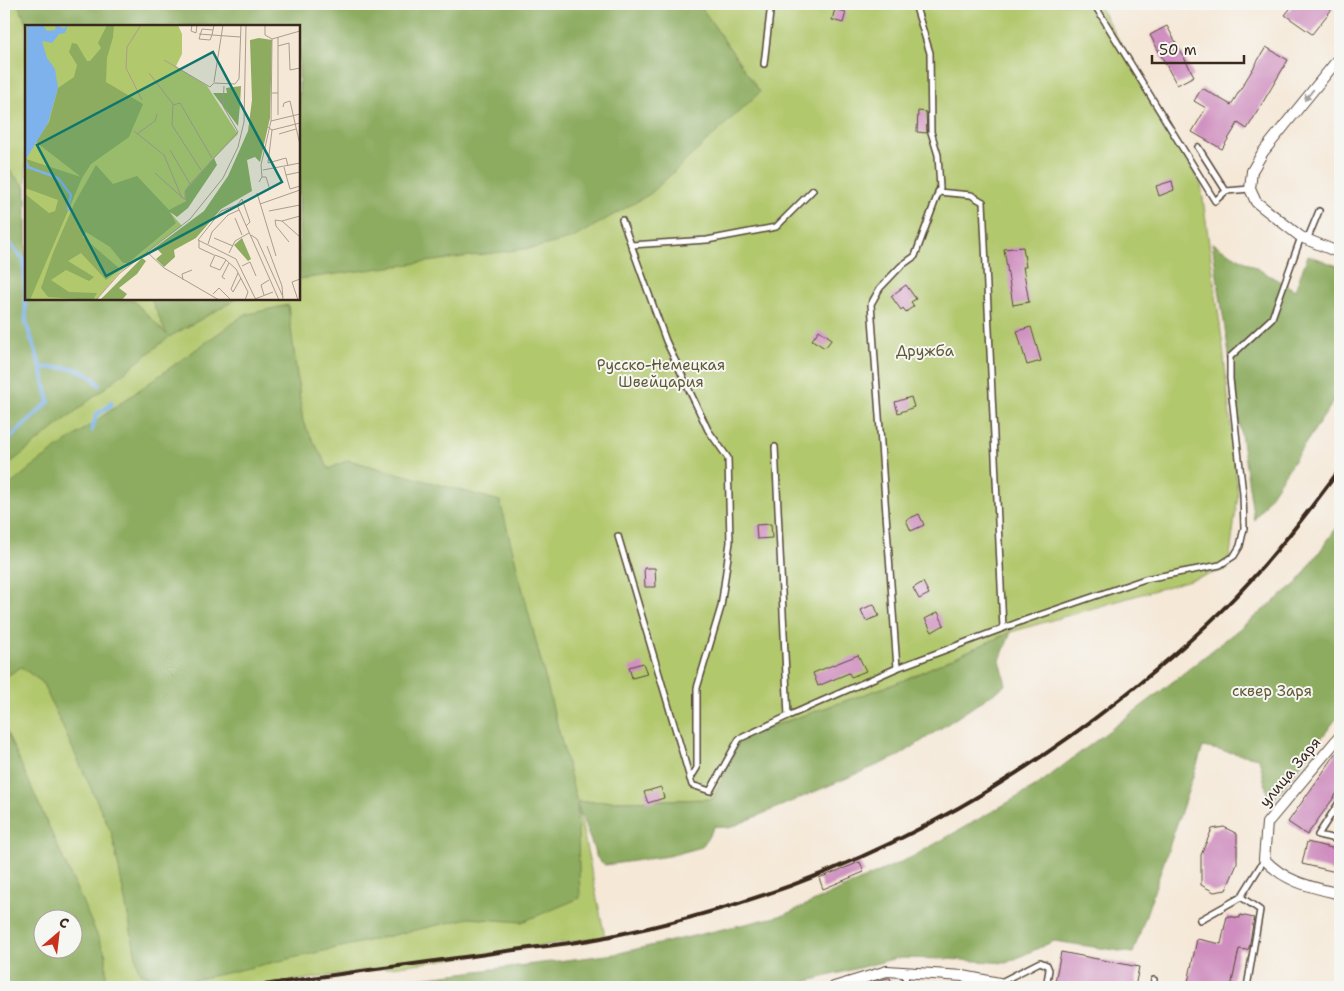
<svg xmlns="http://www.w3.org/2000/svg" width="1344" height="991" font-family="'Shantell Sans',sans-serif">
	<rect width="100%" height="100%" fill="#f6f6f2"/>
	<filter id="ink" filterUnits="userSpaceOnUse"><feTurbulence type="fractalNoise" baseFrequency=".02" numOctaves="2"/><feDisplacementMap in="SourceGraphic" scale="10" xChannelSelector="R" yChannelSelector="G"/><feConvolveMatrix kernelMatrix="1 2 1 2 8 2 1 2 1" color-interpolation-filters="sRGB"/></filter>
	<filter id="wash" filterUnits="userSpaceOnUse"><feTurbulence type="fractalNoise" baseFrequency=".0096" numOctaves="4" result="noise"/><feDisplacementMap in="SourceGraphic" scale="20" xChannelSelector="R" yChannelSelector="G"/><feGaussianBlur stdDeviation="1.12" result="paint"/><feColorMatrix in="noise" values="0 0 0 0 0 0 0 0 0 0 0 0 0 0 0 0 0 1.4 0 .05"/><feComposite in="paint" operator="in"/></filter>
	<g filter="url(#wash)">
		<rect width="100%" height="100%" fill="#f5e8d7"/>
		<path fill="#b2c86d" stroke="#767946" fill-rule="evenodd" d="M4 4H1098L1201 184 1223 347 1238 495 1228 569 1011 632 897 683 741 737 713 799 577 802 605 937 251 987H4ZM26 26H299V299H26ZM42 918H72V948H42Z"/>
		<g fill="#8dac60" stroke="#646b3f" fill-rule="evenodd">
			<path d="M18 4H699L760 92 650 194 573 238 538 247 299 279V26H28Z"/>
			<path d="M4 164 26 188V299H132L167 335 151 299H237L169 337 4 468Z"/>
			<path d="M1212 243 1295 290 1308 255 1340 267V392L1254 520Z"/>
			<path d="M288 305 303 422 329 469 348 460 500 501 577 802 713 799 741 737 897 683 1011 632 1000 660 1006 685 899 756 729 828 715 826 702 847 669 856 605 865 597 858 577 804 580 898 522 922 469 918 169 986 139 972 112 834 42 682 21 667 4 678V490L33 466 244 315Z"/>
			<path d="M1340 523V714L1270 805 1259 758 1203 747 1133 953 1054 941 1006 963 947 959 897 958 785 987H348L615 954 784 915 912 857 1035 787 1156 695 1297 583Z"/>
			<path d="M4 726 106 955V987H4ZM42 918H72V948H42Z"/>
		</g>
		<g fill="none" stroke-linecap="round" stroke-linejoin="round">
			<g stroke="#7eb2ec" stroke-width="4">
				<path d="M4 237 24 260 26 323 41 368 49 402 12 436 4 448"/>
				<path d="M41 368C63 367 85 365 99 385"/>
				<path d="M92 430 96 415 112 404 110 402"/>
			</g>
		</g>
		<g id="blocks">
			<g fill="#cf8ebf">
				<path d="M1294 4H1336L1312 34 1285 15Z"/>
				<path d="M835 9 846 12 843 23 832 20Z"/>
				<path d="M1167 26 1194 76 1177 85 1150 35Z"/>
				<path d="M1266 47 1288 60 1247 129 1238 123 1222 149 1192 132 1206 108 1194 101 1202 88 1231 105Z"/>
				<path d="M918 111 926 112 927 133 917 132Z"/>
				<path d="M1172 181 1174 190 1159 196 1156 186Z"/>
				<path d="M1023 247 1026 267H1023L1029 302 1013 305 1004 249Z"/>
				<path d="M906 285 916 299 911 302 914 306 906 312 903 308 901 310 891 296Z"/>
				<path d="M1031 327 1041 361 1027 365 1017 331Z"/>
				<path d="M819 330 832 339 825 348 812 340Z"/>
				<path d="M911 397 914 407 898 413 895 402Z"/>
				<path d="M919 514 924 525 911 531 906 520Z"/>
				<path d="M771 524 772 538 757 539 756 525Z"/>
				<path d="M644 568H655L656 587H645Z"/>
				<path d="M923 582 929 594 919 599 913 588Z"/>
				<path d="M874 604 879 616 866 621 861 610Z"/>
				<path d="M938 612 944 625 932 632 925 619Z"/>
				<path d="M858 655 866 671 851 677 849 673 818 686 813 673Z"/>
				<path d="M643 663 647 674 632 678 629 667Z"/>
				<path d="M1340 748V789L1307 835 1288 822Z"/>
				<path d="M661 787 664 798 648 803 644 792Z"/>
				<path d="M1224 827 1237 834V864L1226 890 1214 892 1201 885V855L1212 829Z"/>
				<path d="M1307 842 1340 850V873L1302 864Z"/>
				<path d="M860 862 864 872 823 889 819 878Z"/>
				<path d="M1240 915 1254 918 1249 948 1247 950 1239 949 1231 987 1220 985V987H1187L1197 939 1221 944 1227 916 1240 918Z"/>
				<path d="M1061 952 1139 967 1135 987H1054Z"/>
				<path d="M888 978H890L893 987H864L863 985Z"/>
			</g>
		</g>
	</g>
	<g filter="url(#ink)">
		<use href="#blocks" fill-opacity="0" stroke="#57463a" stroke-width="1"/>
		<g fill="none" stroke-linecap="round" stroke-linejoin="round">
			<defs>
				<g id="service">
					<path d="M1094 4 1215 201 1226 191 1250 189"/>
					<path d="M764 64 771 4"/>
					<path d="M1198 147 1226 191"/>
					<path d="M938 192 971 195 983 202 1003 628"/>
					<path d="M622 220 666 341 708 430 728 458 730 542 721 607 697 688V768L690 779"/>
					<path d="M1307 240 1319 211"/>
					<path d="M631 245 707 240 776 227 813 190"/>
					<path d="M775 447 788 716"/>
					<path d="M618 536 692 785 710 791 739 739 788 716 897 668 1025 620 1145 579 1220 565 1234 556 1240 546 1244 528 1243 494 1230 379V357L1272 318 1301 237"/>
					<path d="M897 668 871 304 880 288 901 266 915 256 940 188 938 155 931 132 930 53 915 4"/>
					<path d="M1340 801 1318 835 1340 840"/>
					<path d="M1241 897 1260 910 1247 987"/>
					<path d="M1200 920 1241 897 1264 860"/>
					<path d="M905 972 906 987"/>
					<path d="M317 982V987"/>
					<path d="M999 983 1040 962 1047 965 1049 970 1046 987"/>
					<path d="M1153 987 1154 980"/>
				</g>
				<g id="minor">
					<path d="M1340 57 1263 152 1252 171 1250 189 1256 202 1301 237 1340 253"/>
					<path d="M1340 736 1267 823 1264 859C1285 882 1311 887 1340 894"/>
					<path d="M834 987 887 971 963 976 999 983V987"/>
				</g>
			</defs>
			<use href="#service" stroke="#57463a" stroke-width="8"/>
			<use href="#minor" stroke="#57463a" stroke-width="12"/>
			<use href="#service" stroke="#fff" stroke-width="5"/>
			<use href="#minor" stroke="#fff" stroke-width="10"/>
			<path stroke="#3b2a1e" stroke-width="4" d="M251 987C334 974 417 964 500 952 535 947 571 944 606 937 798 900 967 820 1120 699 1166 663 1210 625 1250 581 1282 546 1312 507 1340 469"/>
		</g>
		<defs><path id="oneway-solid" d="M-6-.8H1V-3.2L6.5 0L1 3.2V.8H-6Z" transform="scale(1.25)"/></defs>
		<use fill="#a79f9a" href="#oneway-solid" transform="translate(1309 95) rotate(129)"/>
	</g>
	<g text-anchor="middle" dominant-baseline="central" stroke-width="4" stroke-linejoin="round" paint-order="stroke">
		<g font-size="15" fill="#5f5936" stroke="#f6f6f2">
			<text x="925" y="351">Дружба</text>
			<text x="661" y="365">Русско-Немецкая<tspan x="661" dy="17">Швейцария</tspan></text>
			<text x="1272" y="691">сквер Заря</text>
		</g>
		<g font-size="15" fill="#3b2a1e" stroke="#f6f6f2">
			<text transform="translate(1290 772) rotate(-50)">улица Заря</text>
		</g>
	</g>
	<g transform="translate(25 25)">
		<rect width="275" height="275" fill="#f5e8d7"/>
		<path d="M0 0H153L157 9V29L151 41 182 61 213 109 189 133 161 176 144 186 157 201 95 247 71 275H0Z" fill="#b2c86d"/>
		<path d="M82 0H89L88 12 82 33 81 57 118 79 104 112 66 139 57 153 5 275H0V169L24 188 30 186 33 175 0 163V145L4 141 1 134 56 152 11 117 24 97 33 63 49 52 52 40 44 27 47 18 52 19 62 36H65L76 23 73 18ZM234 13 247 15 245 93 235 137 230 132 222 135 227 166 196 184 171 213 149 225 150 232 139 242 131 234 137 229 132 224 124 227 179 186 203 151 223 106 227 75 225 15ZM216 61 215 80 213 101 188 68H202L201 63ZM189 133 192 140 163 183 152 192 145 187 151 198 103 238H98L85 222 61 207 58 212 95 244 81 255 56 228 43 236 69 252 64 256 41 245 26 255 44 267 72 268 68 275 23 272 16 263 28 228 49 179 71 140 88 159 112 151 144 185 161 176 160 166ZM217 213 226 234 223 236 209 220ZM117 233 121 236 112 249 94 263 102 269 97 275H75Z" fill="#8dac60"/>
		<path d="M2 0H18L22 6 30 5 31 0 39 3 43 0 40 8 34 9 27 18 17 16 22 33 30 44 33 63 23 98 1 134 4 142 0 145Z" fill="#7eb2ec"/>
		<path fill="none" stroke="#7eb2ec" stroke-width="2.5" d="M0 141 33 153 46 170 43 183 46 186"/>
		<path fill="none" stroke="#ab9c8d" stroke-width="1" d="M116 0 102 22 101 43 117 75M167 0 166 6 171 8 172 0M240 0V10L247 14M188 5 177 4 174 14 185 15 187 10 189 0M174 9 215 12M247 14 275 6M253 21 264 18 265 45 275 43M139 35 185 62 189 58M124 48 148 79 147 100 176 145M189 57 198 0M189 58 210 59 214 54 216 0M247 68H253V12M148 80 155 78 187 133M258 82 259 78 265 76 275 120M253 90V68M246 96 275 89M243 102 247 105 275 98M247 105 243 138 261 133 263 141M109 106 139 130 157 173M112 109 130 96 132 89M254 109 271 104M145 125 165 159M259 142 261 150 275 147M238 145 275 138M130 148 160 175V166L165 159 213 107 198 81 199 61M261 150 265 164 275 161M237 152H241L245 165M234 157 237 152 236 140 246 96 247 14M232 168 251 231M235 179 275 165M212 180 196 186 173 215 211 234 231 275M212 180 254 275M212 180 217 174 225 197 221 201M244 186 275 180M275 191 257 196 275 212M210 193 217 210M257 196 250 195 251 201 264 217M226 210 232 214 258 272M189 213 208 221M174 215V223L189 230M183 219 187 207 203 190 214 185M242 221 257 261 258 275M122 227 139 243 194 275M204 228 210 216 224 208M201 235 195 245 185 241 190 230 200 234 201 235 211 244 223 267 220 275M217 241 225 237 231 251M213 248 206 264 208 267 216 253M200 254 197 252 204 238M158 255 157 249 167 245M188 269 194 263 206 275M239 270 236 260 244 255M230 274 248 267M71 275 95 248 165 194 198 153 213 122 219 97 221 0M273 275 267 257 275 254"/>
		<path fill="#0f766e" fill-opacity="0.15" stroke="#0f766e" stroke-width="2.5" d="M188 27 257 157 81 251 12 120Z"/>
		<rect width="275" height="275" fill="none" stroke="#3b2a1e" stroke-width="2.5"/>
	</g>
	<rect width="1344" height="991" fill="none" stroke="#f6f6f2" stroke-width="20"/>
	<g transform="translate(58 934) rotate(28)"><circle r="24" fill="#f6f6f2" stroke="#aba49d"/>
	<path d="M0-4L9 19L0 12L-9 19Z" fill="#c8321e"/>
	<text y="-8" font-size="14" font-weight="bold" text-anchor="middle" fill="#3b2a1e">С</text>
	</g>
	<path d="M1152 55v8h92v-8" fill="none" stroke="#3b2a1e" stroke-width="2.5"/>
	<text x="1159" y="55" font-size="15" fill="#3b2a1e" stroke="#f6f6f2" stroke-width="4" paint-order="stroke">50 m</text>
</svg>
